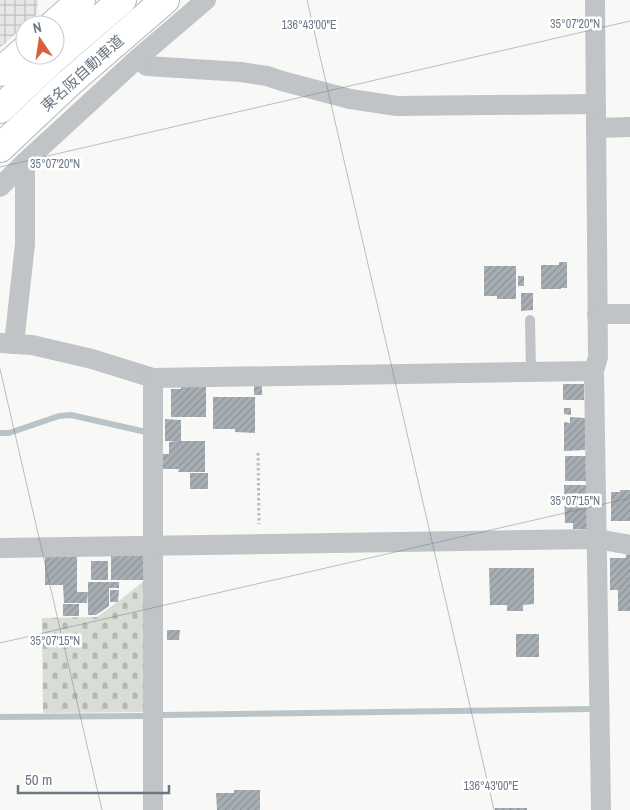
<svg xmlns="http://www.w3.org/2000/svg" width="630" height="810" font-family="'Archivo Narrow','Noto Sans JP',sans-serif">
	<defs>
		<pattern id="industrial-grid" width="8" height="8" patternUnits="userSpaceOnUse" patternTransform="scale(1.25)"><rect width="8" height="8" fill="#e6e7e6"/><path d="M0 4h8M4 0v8" fill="none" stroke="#bec0c0"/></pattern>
		<pattern id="cemetery-stones" width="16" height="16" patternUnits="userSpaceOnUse" patternTransform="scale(1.25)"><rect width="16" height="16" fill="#d8ddd5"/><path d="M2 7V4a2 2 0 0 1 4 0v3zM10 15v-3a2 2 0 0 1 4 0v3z" fill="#b3b8b2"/></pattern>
		<pattern id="building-hatch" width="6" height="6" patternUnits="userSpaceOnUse" patternTransform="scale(1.25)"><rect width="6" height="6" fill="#a8afb4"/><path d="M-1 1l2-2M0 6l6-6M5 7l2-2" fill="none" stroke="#8d9398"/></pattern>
	</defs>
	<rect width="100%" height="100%" fill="#f8f8f6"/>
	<path fill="url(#industrial-grid)" d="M0 0H38L37 14 0 48Z"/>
	<path fill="url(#cemetery-stones)" d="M145 580 148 712 43 713 42 618 97 617 120 600Z"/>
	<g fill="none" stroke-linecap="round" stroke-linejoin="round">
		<g stroke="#bac4c8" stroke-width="6">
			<path d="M0 433H9L59 416 71 415 146 432"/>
			<path d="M162 715 591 709"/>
			<path d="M0 717 144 716"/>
		</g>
	</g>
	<g fill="url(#building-hatch)">
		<path d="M559 262H567V288H561V289H541V265H559Z"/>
		<path d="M484 266H516V299H497V296H484Z"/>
		<rect x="518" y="276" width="6" height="10"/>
		<path d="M521 293H533V310L521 311Z"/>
		<path d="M181 382H206V417H171V389H181Z"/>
		<rect x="563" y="384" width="21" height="16"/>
		<rect x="254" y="385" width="8" height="10"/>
		<path d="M213 397H255V433L235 432V429H213Z"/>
		<path d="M564 408H571V415L564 414Z"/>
		<path d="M570 417 585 418V450L564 451V422L570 423Z"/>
		<path d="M165 419 181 420V441H205V472H178L179 469H162L163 454H169V442L177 441H165Z"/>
		<rect x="565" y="456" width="21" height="25"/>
		<rect x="190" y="473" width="18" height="16"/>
		<path d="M564 485H587V529H573V523H565Z"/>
		<path d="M620 490H630V521H611V492H620Z"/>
		<rect x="111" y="552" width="32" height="28"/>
		<path d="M626 552H630V611H618V590H610V558H626Z"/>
		<path d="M45 555H77V592H88L87 603H64L63 585H45Z"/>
		<rect x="91" y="561" width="17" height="19"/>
		<path d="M489 568H534V604L523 605V611H507V605H490Z"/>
		<path d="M88 582H119V588H109V606L96 615H88Z"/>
		<path d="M110 590H119L118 602H110Z"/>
		<rect x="63" y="604" width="16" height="12"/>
		<path d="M167 630H180L179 640H167Z"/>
		<rect x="516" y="634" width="23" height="23"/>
		<path d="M234 790H260V810H217L216 793H234Z"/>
		<rect x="495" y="808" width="32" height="2"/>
	</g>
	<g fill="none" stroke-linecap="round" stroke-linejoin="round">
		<defs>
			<g id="primary">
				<path d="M53 25 81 0"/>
				<path d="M0 72 25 50"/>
			</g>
			<g id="highway">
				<path d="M0 109 51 61 122 0"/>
				<path d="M0 148 70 82 165 0"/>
			</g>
		</defs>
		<use href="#primary" stroke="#b4b8bb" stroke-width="30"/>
		<use href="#highway" stroke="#b3b7ba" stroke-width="30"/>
		<path stroke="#babdbf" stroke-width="3" stroke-dasharray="2.5 2.5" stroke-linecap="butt" d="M258 453 259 524"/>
		<path stroke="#c0c4c7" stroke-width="10" d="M530 320 531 372"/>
		<g stroke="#c0c4c7" stroke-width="20">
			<path d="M595 0 598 357 594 371 601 810"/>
			<path d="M137 59 147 66 241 72 267 76 282 81 350 99 397 106 595 104"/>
			<path d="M596 128 630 127"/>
			<path d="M0 187 25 162 137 59 206 0"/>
			<path d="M597 314H630"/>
			<path d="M0 343 32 345 92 359 153 378V810"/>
			<path d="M14 344 25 244V162"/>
			<path d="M153 378 594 371"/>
			<path d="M0 548 597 539 630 545"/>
		</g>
		<use href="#primary" stroke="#fff" stroke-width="28"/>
		<use href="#highway" stroke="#fff" stroke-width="28"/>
	</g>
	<path fill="none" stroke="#6a7884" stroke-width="1" stroke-opacity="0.45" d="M307 0 494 810M0 167 630 21M0 369 102 810M0 643 630 498"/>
	<g text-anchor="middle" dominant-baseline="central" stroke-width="5" stroke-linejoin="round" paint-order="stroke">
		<g font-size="15" fill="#6a7884" stroke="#fff">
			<text transform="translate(82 73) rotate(-42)">東名阪自動車道</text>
		</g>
	</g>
	<g font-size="12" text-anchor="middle" fill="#6a7884" stroke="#fff" stroke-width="5" stroke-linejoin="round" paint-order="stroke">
		<text x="575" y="28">35°07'20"N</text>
		<text x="309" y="29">136°43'00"E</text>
		<text x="55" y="168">35°07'20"N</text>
		<text x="575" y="505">35°07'15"N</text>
		<text x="55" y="645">35°07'15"N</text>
		<text x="491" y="790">136°43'00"E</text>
	</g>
	<g transform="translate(40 40) rotate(347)"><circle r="24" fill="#ffffff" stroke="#c3c9ce"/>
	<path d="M0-4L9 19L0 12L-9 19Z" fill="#d56039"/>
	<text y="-8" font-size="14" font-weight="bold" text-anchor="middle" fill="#6a7884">N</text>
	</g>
	<path d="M18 785v8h151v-8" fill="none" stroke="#6a7884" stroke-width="2.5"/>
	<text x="25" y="785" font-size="15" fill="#6a7884" stroke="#ffffff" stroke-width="4" paint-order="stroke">50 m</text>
</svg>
